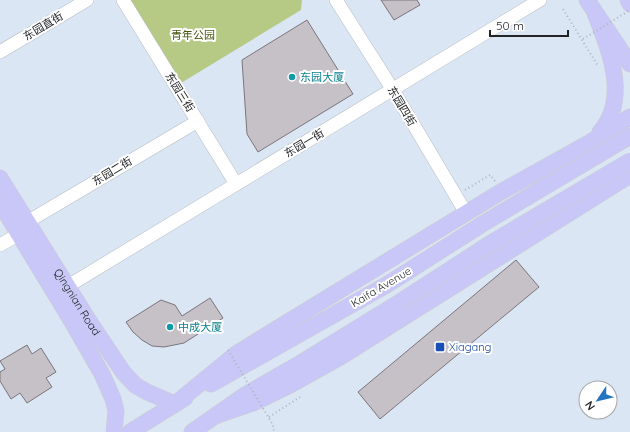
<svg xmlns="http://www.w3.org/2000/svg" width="630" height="432" font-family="Quicksand,'Noto Sans SC',sans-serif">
	<rect width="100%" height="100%" fill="#edf3fb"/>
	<path fill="#dbe6f4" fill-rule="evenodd" d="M0 0H630V432H0ZM586 388H610V412H586Z"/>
	<path fill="#b6ca85" d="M129 0H302L301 10 181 83Z"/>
	<g fill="#c6c0c7" stroke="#7b757c">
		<path d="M381 0H417L420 5 394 20Z"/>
		<path d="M307 20 353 94 258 152 247 134 242 60Z"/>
		<path d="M516 260 539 287 380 419 358 392Z"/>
		<path d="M210 298 223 318 184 343 164 347 152 346 142 340 133 332 126 322 161 300 175 305 182 316Z"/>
		<path d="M27 345 32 354 41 348 56 372 46 378 52 387 27 403 20 393 11 399 0 381V372L5 369 0 361Z"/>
	</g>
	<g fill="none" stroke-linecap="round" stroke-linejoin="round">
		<defs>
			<g id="minor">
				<path d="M123 0 236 184"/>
				<path d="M336 0 393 90 466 213"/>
				<path d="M0 52 87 0"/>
				<path d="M27 222 198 121"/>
				<path d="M0 245 26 230"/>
				<path d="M68 286 540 0"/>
			</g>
			<g id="major">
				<path d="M587 0 630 64"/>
				<path d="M628 0 630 4"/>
				<path d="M595 13C609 50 630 98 600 132"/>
				<path id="s1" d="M0 178 89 321 123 372 135 385 147 392 175 404"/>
				<path d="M0 203 71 320 102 374 113 399 116 411 114 432"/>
				<path d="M211 384 388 284"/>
				<path d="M175 404 236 354 265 336 499 193 589 143 630 117"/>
				<path d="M215 416 253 403 290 385 342 356 630 175"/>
				<path d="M130 432 185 398"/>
				<path d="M192 432 245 395 299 364 400 302"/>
			</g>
		</defs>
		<use href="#minor" stroke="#b7bcc4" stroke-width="14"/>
		<use href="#major" stroke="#cecfcf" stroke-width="17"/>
		<g stroke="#aeb3ba" stroke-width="2" stroke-dasharray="1 3" stroke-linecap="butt">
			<path d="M563 9 598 66"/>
			<path d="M465 190 490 175 495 181"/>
			<path d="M269 417 300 397"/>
		</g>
		<use href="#minor" stroke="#fff" stroke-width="13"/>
		<use href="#major" stroke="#c8c7f7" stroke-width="16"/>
		<defs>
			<g id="major-bridge">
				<path d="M388 284 484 223 630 136"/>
				<path d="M400 302 491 243 630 161"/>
			</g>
		</defs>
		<use href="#major-bridge" stroke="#cecfcf" stroke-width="17" stroke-linecap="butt"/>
		<g stroke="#aeb3ba" stroke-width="2" stroke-dasharray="1 3" stroke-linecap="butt">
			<path d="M583 39 630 10"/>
			<path d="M228 350 273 425 274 432"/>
		</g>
		<use href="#major-bridge" stroke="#c8c7f7" stroke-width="16"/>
	</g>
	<g fill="#0f9aa8" stroke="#fff" stroke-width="1.5">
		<circle cx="292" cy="77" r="4"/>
		<circle cx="170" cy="327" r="4"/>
	</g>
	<rect fill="#1a4fb4" stroke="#fff" stroke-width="1.5" x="435" y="342" width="10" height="10" rx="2"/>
	<g text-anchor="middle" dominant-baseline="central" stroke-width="4" stroke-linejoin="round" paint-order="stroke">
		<g font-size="11" fill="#212326" stroke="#fff">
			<text transform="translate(43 26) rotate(-31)">东园直街</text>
			<text transform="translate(180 92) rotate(58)">东园三街</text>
			<text transform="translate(402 106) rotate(59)">东园四街</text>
			<text transform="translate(304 143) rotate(-31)">东园一街</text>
			<text transform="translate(112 171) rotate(-31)">东园二街</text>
			<text transform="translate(381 287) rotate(-31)">Kaifa Avenue</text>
			<text stroke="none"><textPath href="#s1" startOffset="146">Qingnian Road</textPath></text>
		</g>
		<g font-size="11" fill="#485810" stroke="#fff">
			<text x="193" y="35">青年公园</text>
		</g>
		<g font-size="11" fill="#0d838f" stroke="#fff" text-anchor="start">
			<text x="300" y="77">东园大厦</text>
			<text x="178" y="327">中成大厦</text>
		</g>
		<g font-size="11" fill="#164399" stroke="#fff" text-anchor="start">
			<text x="449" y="347">Xiagang</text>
		</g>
	</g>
	<g transform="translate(598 400) rotate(235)"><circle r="19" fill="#ffffff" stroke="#a6a7a8"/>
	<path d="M0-3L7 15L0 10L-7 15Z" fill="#2574c3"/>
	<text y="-6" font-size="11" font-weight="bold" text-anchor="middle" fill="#212326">N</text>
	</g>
	<path d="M490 30v6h78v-6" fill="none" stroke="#212326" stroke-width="2"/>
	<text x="496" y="30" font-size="12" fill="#212326" stroke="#ffffff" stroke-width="3" paint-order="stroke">50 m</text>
</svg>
